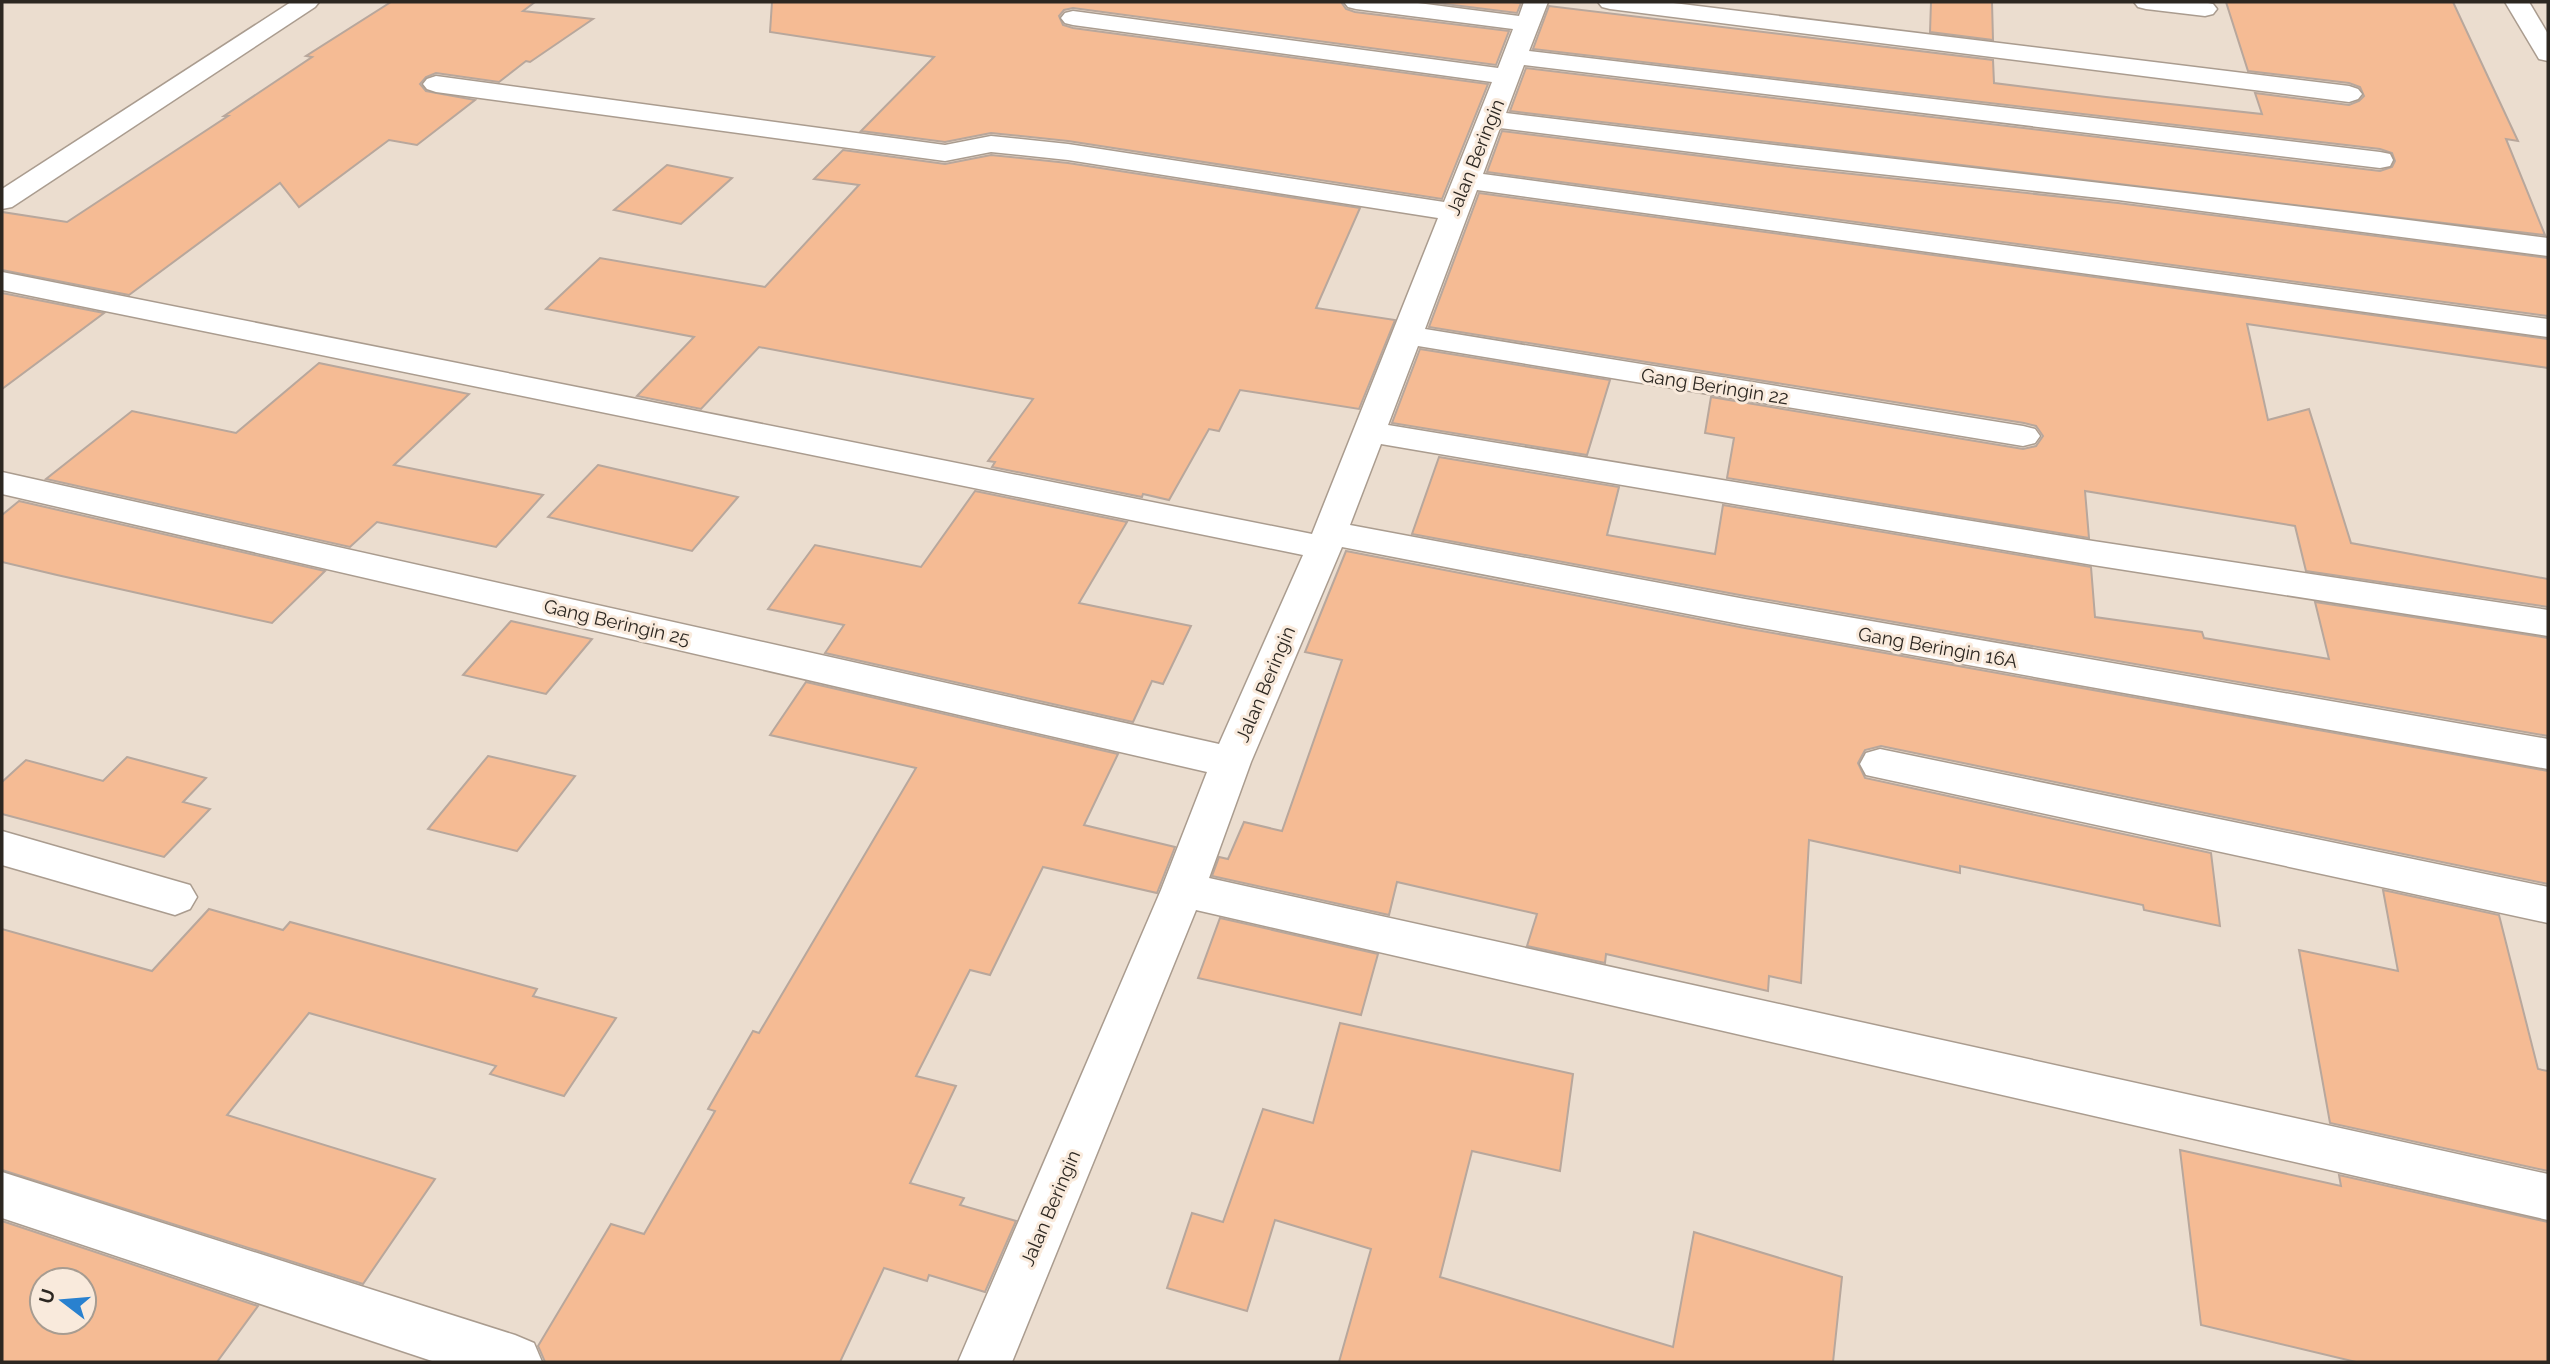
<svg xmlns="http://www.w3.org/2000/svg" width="2550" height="1364" font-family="Raleway,sans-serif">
	<rect width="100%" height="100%" fill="#ebddcf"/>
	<g fill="#f5bb94" stroke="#b8a79c" stroke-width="2" fill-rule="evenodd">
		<path d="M391 2H535L523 11 593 19 530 62 526 61 499 82 436 73 426 77 420 84 426 91 475 100 417 145 389 140 299 207 280 183 129 295 2 270V212L67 222 228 116H224L312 57 306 56Z"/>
		<path d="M772 2H1341L1346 9 1355 12 1509 31 1496 65 1073 8 1064 10 1059 16 1063 25 1073 28 1488 84 1442 199 1068 141 991 133 945 142 861 131 934 57 770 32Z"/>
		<path d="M1429 2H1512L1521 3 1517 13Z"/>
		<path d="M1931 2H1992L1993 40 1930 32Z"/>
		<path d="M2226 2H2453L2518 141 2506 139 2545 235 1510 111 1526 68 2380 171 2392 167 2395 161 2392 153 2380 149 1533 49 1549 6 1993 60 1994 83 2106 97 2262 114 2255 93 2349 105 2359 101 2364 96 2360 87 2349 83 2248 71Z"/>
		<path d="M1502 131 1797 168 2118 203 2548 258V316L1487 172Z"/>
		<path d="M843 150 945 164 991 155 1068 163 1360 208 1316 308 1395 320 1359 409 1240 390 1219 431 1209 429 1169 500 1143 494 1142 497 992 467 995 462 988 461 1033 399 759 347 701 409 637 396 694 337 546 309 600 258 765 287 859 185 814 179Z"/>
		<path d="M667 165 732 178 681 224 614 210Z"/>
		<path d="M1479 193 2548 339V368L2247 324 2268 420 2309 409 2351 543 2548 579V607L2306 571 2295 526 2085 491 2089 538 1727 478 1734 438 1705 433 1711 397 2023 449 2036 446 2043 436 2036 426 2024 423 1429 327Z"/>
		<path d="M2 293 104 313 2 389Z"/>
		<path d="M1420 349 1610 380 1587 455 1392 423Z"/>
		<path d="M319 363 469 394 394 465 543 495 496 547 377 522 350 547 46 479 132 411 236 433Z"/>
		<path d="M1439 457 1619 487 1607 535 1715 554 1723 505 2091 567 2095 617 2202 632 2204 638 2329 659 2315 602 2548 638V736L1745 596 1412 534Z"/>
		<path d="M598 465 738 497 692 551 548 517Z"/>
		<path d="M975 491 1127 522 1079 603 1191 626 1163 684 1152 681 1133 722 825 653 844 625 768 609 815 545 921 567Z"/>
		<path d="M19 501 325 571 272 623 57 575 2 562V515Z"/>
		<path d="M1346 551 1745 628 2548 771V884L1881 746 1865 750 1858 763 1865 778 2211 853 2220 926 2144 910 2143 905 1960 866V873L1809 840 1801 983 1769 976 1768 991 1606 954 1605 963 1527 946 1537 914 1397 882 1389 915 1212 876 1219 857 1228 859 1244 822 1282 831 1342 660 1305 652Z"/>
		<path d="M511 621 592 639 546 694 463 675Z"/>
		<path d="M806 682 1118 754 1084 825 1175 847 1157 893 1043 867 990 975 970 970 916 1076 956 1086 910 1183 964 1198 960 1205 1016 1221 985 1292 929 1275 927 1281 884 1268 840 1362H545L538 1346 611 1224 644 1234 715 1111 708 1109 753 1031 759 1033 916 768 770 735Z"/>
		<path d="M488 756 575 776 517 851 428 829Z"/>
		<path d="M127 757 206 778 183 802 210 809 164 857 2 814V782L26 760 103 781Z"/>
		<path d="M2383 890 2499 915 2538 1069 2548 1071V1171L2330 1123 2299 950 2398 971Z"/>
		<path d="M209 909 283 930 290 922 537 989 533 996 616 1018 564 1096 490 1074 496 1066 309 1013 227 1115 435 1179 363 1284 2 1170V929L152 971Z"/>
		<path d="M1220 918 1378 954 1361 1015 1198 978Z"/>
		<path d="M1340 1023 1573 1074 1560 1171 1472 1151 1440 1277 1673 1347 1694 1232 1842 1277 1833 1362H1339L1371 1249 1275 1220 1247 1311 1167 1288 1192 1213 1223 1222 1263 1109 1313 1123Z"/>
		<path d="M2180 1150 2341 1186 2339 1175 2548 1222V1362H2356L2201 1325Z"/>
		<path d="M2 1221 258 1306 217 1362H2ZM42 1280H84V1322H42Z"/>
	</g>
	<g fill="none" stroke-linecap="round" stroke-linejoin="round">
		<defs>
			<g id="minor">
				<path d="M291 2H319L315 7 12 207 2 209V189Z"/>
				<path d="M1344 2H1410L1519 16 1524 2H1548L1529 51 2380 152 2390 154 2393 160 2390 166 2380 168 1524 65 1506 113C1853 156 2201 192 2548 238V256L2118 200 1797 165 1500 128 1483 174 2548 319V337L1477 190 1425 329 2023 426 2035 429 2040 436 2035 443 2023 446 1418 346 1388 425 2093 541 2548 610V636L2093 565 1381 444 1350 525 1745 599 2548 739V769L1745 625 1342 547 1251 762 1209 878 2548 1174V1220L1196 910 1012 1362H958L1161 890 1207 772 2 494V472L1219 744 1303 555 2 290V272L1312 534 1438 218 1068 160 991 152 945 161 436 92 427 89 423 84 427 79 436 76 945 145 991 136 1068 144 1444 202 1492 82 1073 25 1065 23 1061 18 1065 13 1073 11 1498 68 1513 29 1356 9 1348 7Z"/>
				<path d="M1598 2H1665L2349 86 2358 89 2362 94 2358 99 2349 102 1610 9 1602 7Z"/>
				<path d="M2134 2H2203L2213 4 2217 9 2213 14 2205 16 2146 9 2138 7Z"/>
				<path d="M2505 2H2529L2548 34V61L2539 59Z"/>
				<path d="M1880 749 2548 887V923L1866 775 1860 764 1866 753Z"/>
				<path d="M2 831 190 885 197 897 190 909 175 915 2 865Z"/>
				<path d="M2 1172 515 1335 534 1343 542 1362H435L2 1218Z"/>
			</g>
		</defs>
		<use href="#minor" stroke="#aa9c8f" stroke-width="3"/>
		<use href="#minor" fill="#fff" fill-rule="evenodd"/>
	</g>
	<g text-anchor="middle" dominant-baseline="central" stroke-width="6" stroke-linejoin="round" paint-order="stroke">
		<g font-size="19" fill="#2c2721" stroke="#f9eadc">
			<text transform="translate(1475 157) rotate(-68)">Jalan Beringin</text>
			<text transform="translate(1715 386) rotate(9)">Gang Beringin 22</text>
			<text transform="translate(617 622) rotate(13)">Gang Beringin 25</text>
			<text transform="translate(1938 647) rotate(10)">Gang Beringin 16A</text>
			<text transform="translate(1265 684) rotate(-67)">Jalan Beringin</text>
			<text transform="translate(1050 1208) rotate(-67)">Jalan Beringin</text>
		</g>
	</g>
	<rect width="2550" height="1364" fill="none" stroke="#2c2721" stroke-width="7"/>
	<g transform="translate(63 1301) rotate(286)"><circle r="33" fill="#f9eadc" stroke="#a79c91" stroke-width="2"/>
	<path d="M0-5L12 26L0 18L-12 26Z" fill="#2981cf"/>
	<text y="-10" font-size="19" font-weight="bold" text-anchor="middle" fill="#2c2721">U</text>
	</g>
</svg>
